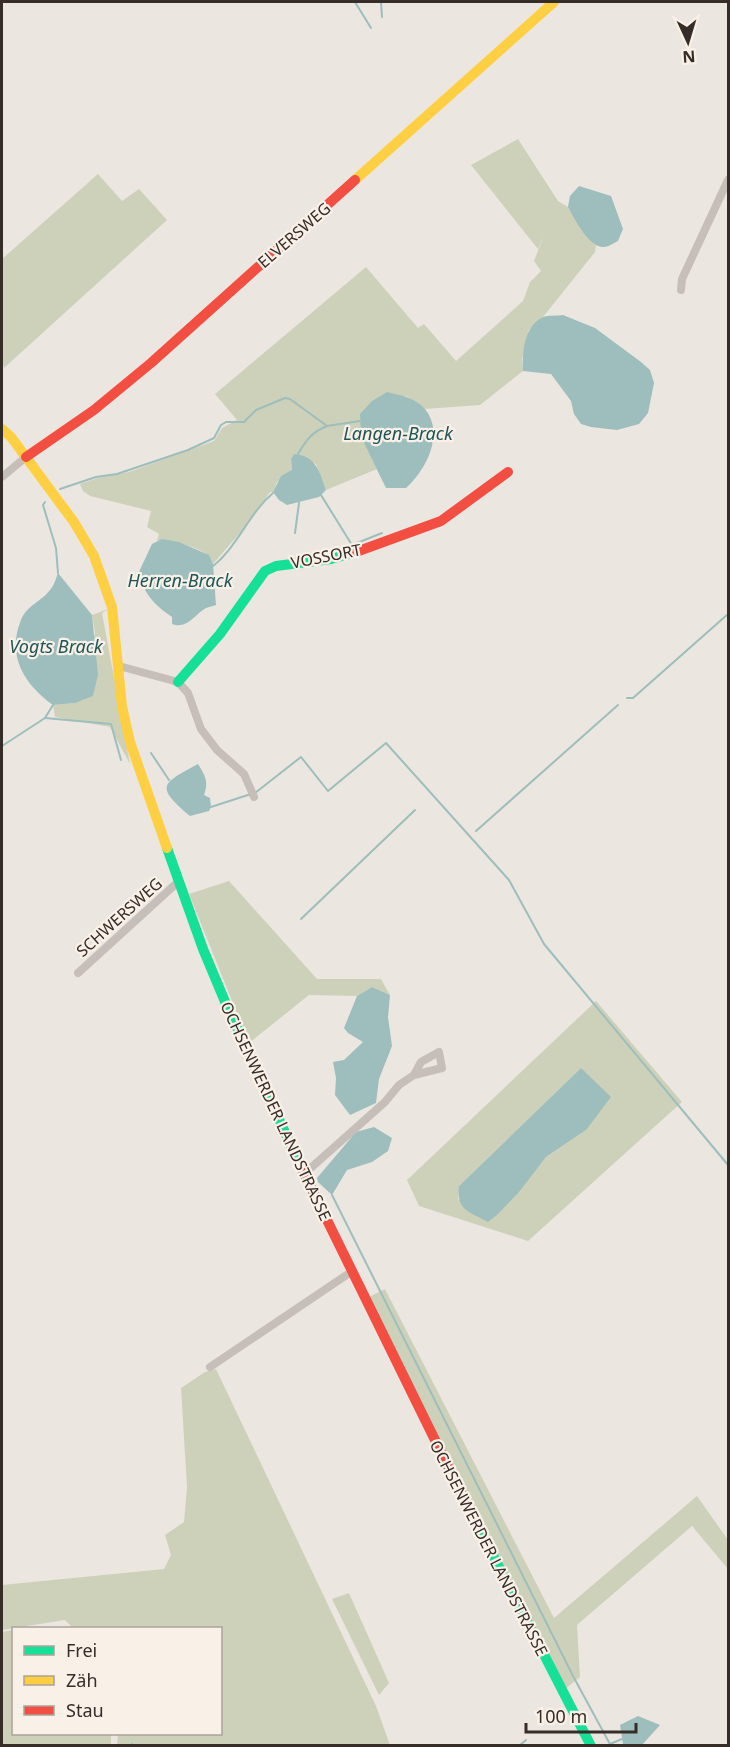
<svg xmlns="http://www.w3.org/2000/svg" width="730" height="1747" font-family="'Noto Sans',sans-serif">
	<rect width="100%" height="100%" fill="#ece6e0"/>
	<g fill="#ced1ba" fill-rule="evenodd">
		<path d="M518 139 558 201 568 207 581 229 596 245 595 252 543 317 529 330 522 359 523 371 480 405 425 409 406 396 361 437 377 469 326 490 316 464 294 454 291 459 292 470 277 482 273 492H270L251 520 213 564C212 563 209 556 208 555 200 548 167 537 157 541L159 534 147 527 151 511 90 496 83 491 80 484 98 478 129 472 214 441 222 428 237 420 215 394 366 267 418 328 424 324 456 361 523 301 530 282 541 271 534 261 544 235 538 249 471 165Z"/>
		<path d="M98 174 122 201 139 189 167 220 4 368 2 358V259Z"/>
		<path d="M108 609 102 613 130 764 110 727 55 717 53 705 75 703 95 633 92 615Z"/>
		<path d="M229 881 317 979H381L390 995 372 987 357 996 309 995 249 1043 189 894Z"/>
		<path d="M596 1001 682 1102 528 1241 419 1206 407 1180ZM581 1068 586 1130 546 1157 497 1215 458 1199 460 1185Z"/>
		<path d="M385 1289 554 1618 697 1496 728 1540V1569L692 1526 577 1625 580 1677 565 1689 367 1298Z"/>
		<path d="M216 1369 376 1706 390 1745H117L118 1734H220V1628H73L65 1620 2 1630V1585L164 1569 171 1555 165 1535 184 1522 187 1487 181 1388 205 1372Z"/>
		<path d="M349 1593 389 1683 379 1695 332 1599Z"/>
		<path d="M13 1630 14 1734H111V1745H2V1632Z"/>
	</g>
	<g fill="#9dbebc">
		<path d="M579 186 611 196 623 229 618 241C614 243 608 247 604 247 589 248 574 218 568 207L570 196Z"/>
		<path d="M563 315 595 328 641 362 650 370 654 383 648 413 639 424 617 430 591 427 581 424 574 414 571 401 551 374 523 371C522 353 524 326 543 317 548 315 557 316 563 315Z"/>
		<path d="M387 392C400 395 416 398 425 409 445 434 426 470 406 488H386L361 437 360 414 372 401Z"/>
		<path d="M294 454C316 455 320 473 326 490L319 497 287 505 279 500 273 492 281 476 292 470 291 459Z"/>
		<path d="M162 539 179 542 209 555 213 564 216 605C213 606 209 607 206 608 195 614 187 630 172 624V617C153 604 146 595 138 574L152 544Z"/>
		<path d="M58 573 92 615 98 675 93 696 75 703 53 705C25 685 6 656 21 620 26 606 42 601 50 590 54 586 56 578 58 573Z"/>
		<path d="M198 764C205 775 209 782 204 795L210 798 211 807 209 811 190 816C155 786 161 784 198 764Z"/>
		<path d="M372 987 390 995 388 1017 392 1046 379 1079 376 1103 350 1115 335 1095 336 1078 333 1062 344 1060 363 1042 348 1033 344 1028 357 996Z"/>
		<path d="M581 1068 611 1097 586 1130 546 1157 519 1192 497 1215 488 1222C469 1212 456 1210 459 1186Z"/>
		<path d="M374 1127 392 1138 388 1151 372 1162 347 1170 332 1195 318 1182 317 1178 356 1132Z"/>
		<path d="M638 1716 660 1725 642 1745 623 1744 620 1725Z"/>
	</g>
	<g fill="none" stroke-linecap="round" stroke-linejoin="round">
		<g stroke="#9dbebc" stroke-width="2">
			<path d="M355 2 371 28"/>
			<path d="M381 2 382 17"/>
			<path d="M298 454C306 440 312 432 327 426"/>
			<path d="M60 489 96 477 117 474 188 450 214 438 221 425 226 422H244L256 410 285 398 290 399 327 426 360 421"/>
			<path d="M321 495 352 545 382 533"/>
			<path d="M45 502 43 505 56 548 58 573"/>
			<path d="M295 533 299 503"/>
			<path d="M213 566C238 546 249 513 273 493"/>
			<path d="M627 698H633L728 614"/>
			<path d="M53 705 45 718 111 724 121 760"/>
			<path d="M2 746 45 718"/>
			<path d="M151 753 169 780"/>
			<path d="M255 793 301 757 328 791 386 743 509 880 544 944 728 1165"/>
			<path d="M211 807 251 794"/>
			<path d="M476 831 618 705"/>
			<path d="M301 919 415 810"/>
			<path d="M332 1195 573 1676 611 1746"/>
			<path d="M126 1734H127"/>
			<path d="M132 1744V1746"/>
			<path d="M610 1744 622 1739"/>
			<path d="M519 1746 526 1740"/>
		</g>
		<g stroke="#c5beb9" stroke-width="8">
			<path d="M681 290 682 279 728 180"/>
			<path d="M2 477 26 457"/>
			<path d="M119 666 178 682 188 693 201 729 217 750 244 774 254 797"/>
			<path d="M78 973 179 881"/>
			<path d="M304 1174 385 1102 399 1085 414 1075 421 1062 439 1052 442 1068 414 1075"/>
			<path d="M210 1367 351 1272"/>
		</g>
		<g stroke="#16e098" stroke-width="10">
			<path d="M178 682 220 634 265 571 276 566 331 559 356 552"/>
			<path d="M167 848 203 949 226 1004 300 1165"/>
			<path d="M461 1493 591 1746"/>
		</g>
		<g stroke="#ffcf43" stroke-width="10">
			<path d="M355 180 554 2"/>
			<path d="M2 429 11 437 74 522 94 556 112 607 122 706 130 742 167 848"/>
		</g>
		<g stroke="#f24e42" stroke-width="10">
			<path d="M26 457 94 410 151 363 355 180"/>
			<path d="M356 552 441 521 508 472"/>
			<path d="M300 1165 461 1493"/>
		</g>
	</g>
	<g text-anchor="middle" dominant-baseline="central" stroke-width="4.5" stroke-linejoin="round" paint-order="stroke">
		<g font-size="16" fill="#362c28" stroke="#f9f0e7">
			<text transform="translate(294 235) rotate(-41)">ELVERSWEG</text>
			<text transform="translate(326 556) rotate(-11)">VOSSORT</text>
			<text transform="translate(119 917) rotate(-42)">SCHWERSWEG</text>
			<text transform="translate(276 1111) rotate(65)">OCHSENWERDER LANDSTRASSE</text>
			<text transform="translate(489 1548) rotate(63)">OCHSENWERDER LANDSTRASSE</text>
		</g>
		<g font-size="18" font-style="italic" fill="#1e5456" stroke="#f9f0e7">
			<text x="398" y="433">Langen-Brack</text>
			<text x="180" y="580">Herren-Brack</text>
			<text x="56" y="646">Vogts Brack</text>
		</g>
	</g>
	<rect width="730" height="1747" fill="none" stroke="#362c28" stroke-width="6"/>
	<rect x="12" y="1627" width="210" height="108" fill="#f9f0e7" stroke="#aba29b" stroke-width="1.5"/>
	<rect x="24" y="1646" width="30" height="9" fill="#16e098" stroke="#aba29b" stroke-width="1.5"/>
	<text x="66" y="1657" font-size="18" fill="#362c28">Frei</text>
	<rect x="24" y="1676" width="30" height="9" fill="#ffcf43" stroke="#aba29b" stroke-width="1.5"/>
	<text x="66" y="1687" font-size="18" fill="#362c28">Zäh</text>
	<rect x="24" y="1706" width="30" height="9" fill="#f24e42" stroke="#aba29b" stroke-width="1.5"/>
	<text x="66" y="1717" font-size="18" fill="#362c28">Stau</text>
	<g transform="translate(688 42) rotate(176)" stroke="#f9f0e7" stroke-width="4.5" paint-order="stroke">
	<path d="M0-4.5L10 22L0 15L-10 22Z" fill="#362c28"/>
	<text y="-9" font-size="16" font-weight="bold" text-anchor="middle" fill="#362c28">N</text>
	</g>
	<path d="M526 1723v9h110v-9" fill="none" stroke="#362c28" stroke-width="3"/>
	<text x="535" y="1723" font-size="18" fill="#362c28" stroke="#f9f0e7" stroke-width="4.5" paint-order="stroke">100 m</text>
</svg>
